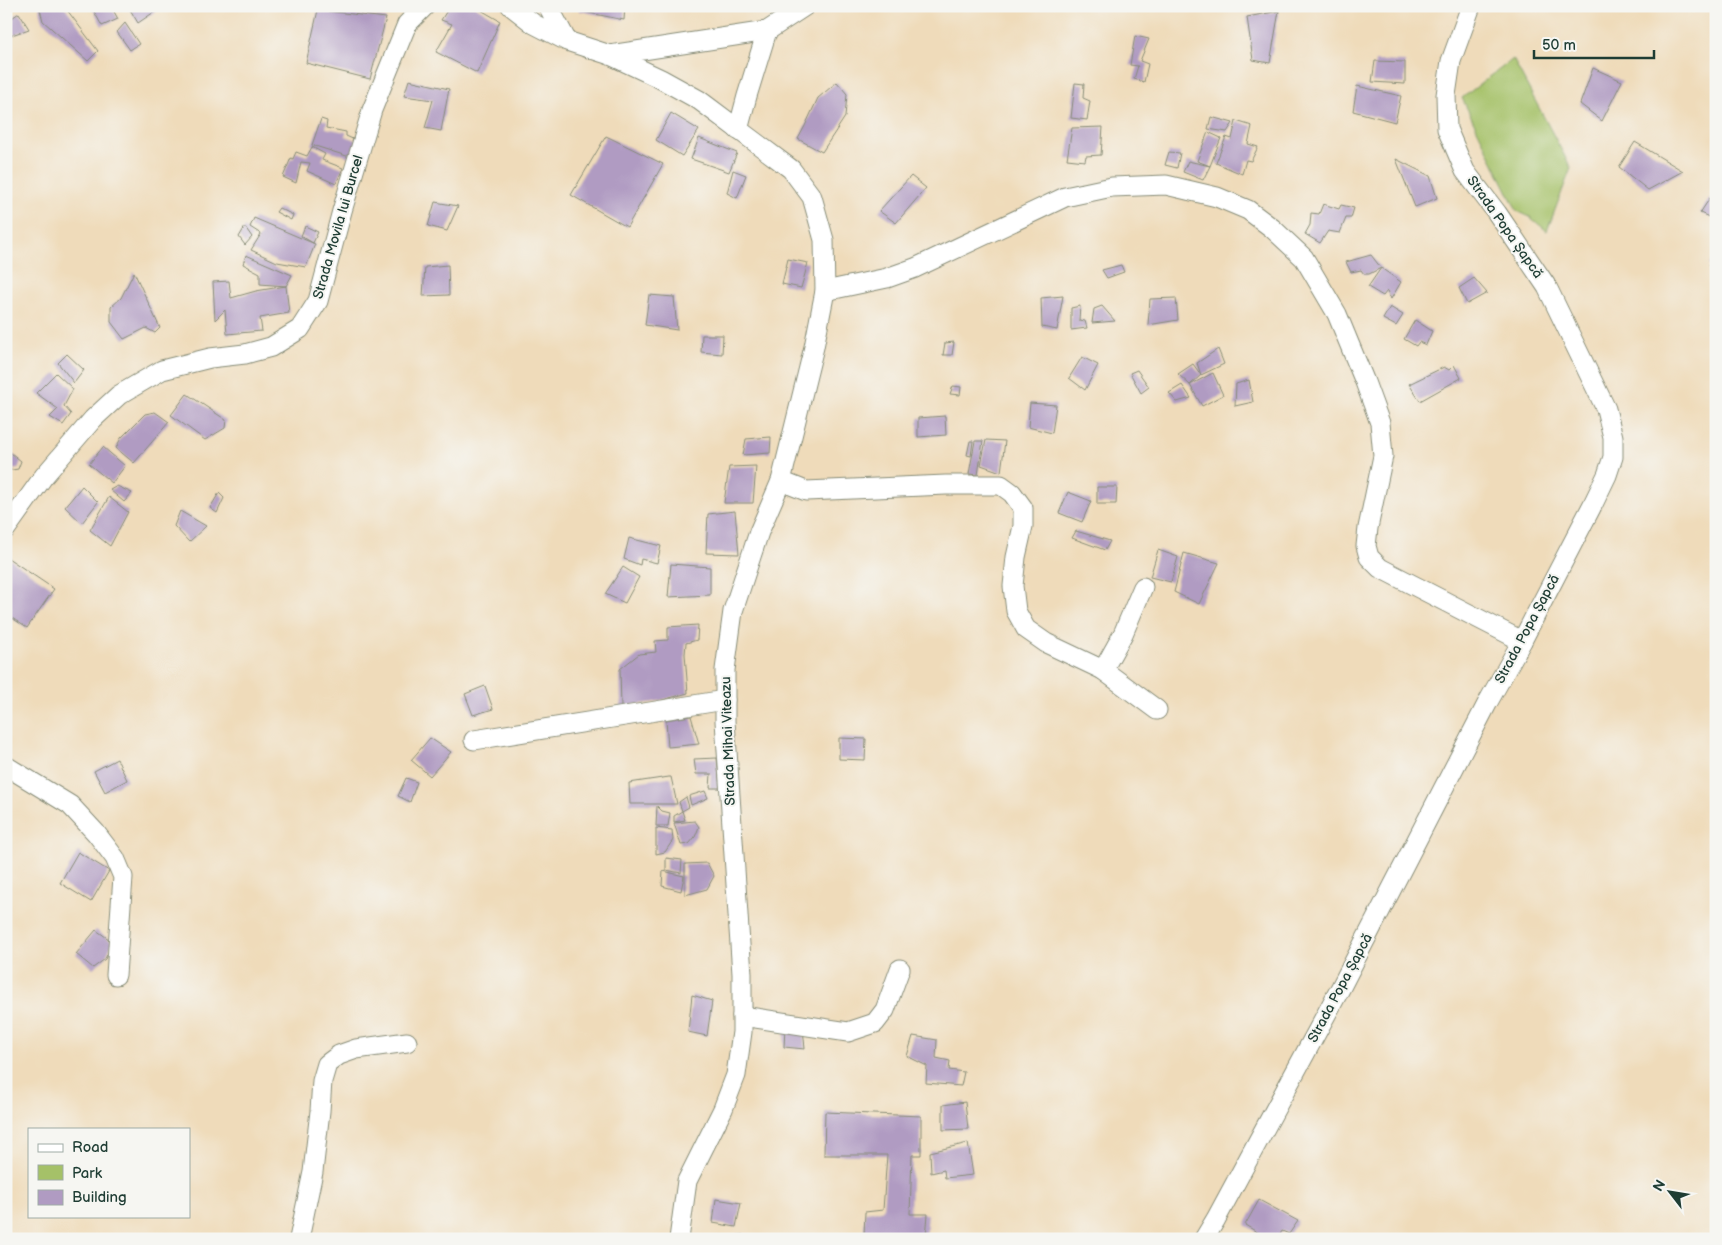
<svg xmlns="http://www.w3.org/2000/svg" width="1722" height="1245" font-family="'Balsamiq Sans',sans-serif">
	<rect width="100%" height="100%" fill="#f6f6f2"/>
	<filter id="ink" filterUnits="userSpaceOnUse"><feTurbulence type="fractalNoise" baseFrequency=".02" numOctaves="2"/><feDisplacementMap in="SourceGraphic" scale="10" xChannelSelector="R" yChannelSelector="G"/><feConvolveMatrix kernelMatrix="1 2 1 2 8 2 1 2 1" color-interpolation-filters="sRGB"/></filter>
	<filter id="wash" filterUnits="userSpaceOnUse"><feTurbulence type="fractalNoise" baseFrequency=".0096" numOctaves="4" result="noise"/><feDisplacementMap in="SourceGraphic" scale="20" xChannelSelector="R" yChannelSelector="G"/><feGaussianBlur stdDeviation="1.12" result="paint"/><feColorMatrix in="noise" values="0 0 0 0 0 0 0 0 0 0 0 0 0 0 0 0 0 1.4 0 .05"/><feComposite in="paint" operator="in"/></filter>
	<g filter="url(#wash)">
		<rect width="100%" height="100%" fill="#efdbba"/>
		<path fill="#a5c168" stroke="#627f4e" d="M1513 59 1571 168 1547 231 1530 217 1517 211 1462 98Z"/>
		<g id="blocks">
			<g fill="#b09bc2">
				<path d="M39 6H64L98 51 88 61 43 21Z"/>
				<path d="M91 6H111L118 19 102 26Z"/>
				<path d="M128 6H163L138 23Z"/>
				<path d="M450 6H474L500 21 477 73 436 52 452 24 441 20Z"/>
				<path d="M579 6H625L624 20 580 11Z"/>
				<path d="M318 10 386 18 370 79 306 63Z"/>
				<path d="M1279 11 1270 63 1253 60 1247 17Z"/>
				<path d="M19 13 29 29 9 36 6 33V22Z"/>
				<path d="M125 23 139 44 130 50 117 32Z"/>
				<path d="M1135 36 1149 39 1140 61 1148 64 1144 82 1134 79 1138 66 1130 65Z"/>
				<path d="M1375 61 1405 62V84L1372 82Z"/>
				<path d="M1593 68 1622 81 1602 121 1580 104Z"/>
				<path d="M409 80 449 89 441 131 425 128 433 100 404 96Z"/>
				<path d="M837 82 847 94 845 117 822 152 798 139 805 126 818 98Z"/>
				<path d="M1075 83 1084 84 1083 98 1090 101 1087 120 1071 118Z"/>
				<path d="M1357 86 1401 96 1395 122 1353 111Z"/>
				<path d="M671 113 699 130 682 156 656 140Z"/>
				<path d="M1211 117 1233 123 1227 132 1208 129Z"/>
				<path d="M321 119 327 121 326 128 346 132V136L357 141 353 158 312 145Z"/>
				<path d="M1236 121 1252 126 1248 144 1258 147 1251 161 1246 160 1242 174 1216 163 1226 137 1232 139Z"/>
				<path d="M1103 127 1101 155 1086 156 1085 161 1067 159 1072 128Z"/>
				<path d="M1208 132 1221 138 1210 166 1197 161Z"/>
				<path d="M606 136 663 164 627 227 571 195Z"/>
				<path d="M699 138 737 153 729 172 691 159Z"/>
				<path d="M1635 142 1683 171 1648 190 1619 167Z"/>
				<path d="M312 147 325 154 322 160 343 168 336 184 307 171 310 163 301 162 296 183 283 177 291 158 293 159 296 152 307 156Z"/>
				<path d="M1169 152 1180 153 1177 168 1165 165Z"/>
				<path d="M1396 159 1430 176 1437 198 1415 207Z"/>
				<path d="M1188 161 1210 166 1203 180 1183 172Z"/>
				<path d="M733 170 746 175 737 198 727 193Z"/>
				<path d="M911 176 926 188 896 223 879 211Z"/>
				<path d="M1710 198 1716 200V220L1700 213Z"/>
				<path d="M435 202 458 206 447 231 428 226Z"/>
				<path d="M1323 204 1339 209 1341 205 1354 208 1351 218H1346L1340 233 1328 231 1320 243 1305 234 1310 225 1311 213 1319 214Z"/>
				<path d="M279 208 293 215 291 220 276 212Z"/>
				<path d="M254 218 315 244 306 267 277 262 251 250 261 234 250 227Z"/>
				<path d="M305 226 318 232 313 243 301 236Z"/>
				<path d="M245 227 252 237 245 245 239 237Z"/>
				<path d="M246 255 292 275 286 286 260 284V273L243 264Z"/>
				<path d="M1371 255 1381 268 1369 274H1364L1361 270 1351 272 1346 262Z"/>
				<path d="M1716 255V268L1709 265Z"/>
				<path d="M788 259 808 263 801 288 782 284Z"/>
				<path d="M448 265 449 295 423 296 425 267Z"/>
				<path d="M1121 265 1124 272 1107 278 1102 270Z"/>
				<path d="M1381 268 1401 282 1391 299 1387 291 1383 296 1368 287Z"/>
				<path d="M134 272 160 328 155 333 146 328 124 339 111 322V307L121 298Z"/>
				<path d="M1474 278 1487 293 1467 304 1459 288Z"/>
				<path d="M229 281 231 298 256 291 286 286 289 313 260 318 262 331 227 334 225 310 215 320 213 282Z"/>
				<path d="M649 295 674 297 677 330 645 325Z"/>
				<path d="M1063 296 1057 330 1042 327 1041 298Z"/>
				<path d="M1176 298 1178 320 1148 325 1150 299Z"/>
				<path d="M1080 306 1079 320 1085 321 1087 328 1071 330V308Z"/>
				<path d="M1102 306 1115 321 1092 323 1094 309Z"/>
				<path d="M1390 307 1403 315 1396 326 1383 319Z"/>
				<path d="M1415 320 1432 331 1426 345 1419 342 1416 346 1404 339Z"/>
				<path d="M702 335H723L722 354 701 352Z"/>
				<path d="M954 342 952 355H943L945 343Z"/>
				<path d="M1218 349 1224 364 1201 375 1197 363Z"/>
				<path d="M67 354 84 370 74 383 58 363Z"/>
				<path d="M1082 357 1098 365 1085 390 1069 378Z"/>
				<path d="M1193 364 1201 375 1190 385 1178 374Z"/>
				<path d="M1454 365 1461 378 1420 401 1409 384 1444 367 1449 370Z"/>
				<path d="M1137 370 1149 387 1141 393 1130 373Z"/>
				<path d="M56 373 73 389 64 406 71 414 63 425 50 417 58 409 36 393Z"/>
				<path d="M1213 373 1223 395 1202 406 1190 385Z"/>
				<path d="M1249 380 1253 402 1235 406 1236 384Z"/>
				<path d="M1182 385 1191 398 1177 402 1169 393Z"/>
				<path d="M953 386 961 387 960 395 950 394Z"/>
				<path d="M187 394 226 420 225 428 205 440 171 415Z"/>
				<path d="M1030 403 1056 405 1052 433 1028 427Z"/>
				<path d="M155 412 169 422 134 463 116 448 121 438 145 414Z"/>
				<path d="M945 416 946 435 918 437V418Z"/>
				<path d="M771 437 770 453 743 455 746 439Z"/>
				<path d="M986 440 1005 441 1001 472 981 465Z"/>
				<path d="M970 441H973L971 456 967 455Z"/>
				<path d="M975 441H983L978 475 969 474Z"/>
				<path d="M103 447 125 466 112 483 89 464Z"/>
				<path d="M6 449 21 461 18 469 6 471Z"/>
				<path d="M756 466 753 503H724L729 467Z"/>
				<path d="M82 486 98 502 82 523 65 507Z"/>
				<path d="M117 486 132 493 124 502 110 490Z"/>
				<path d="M1097 487H1117L1116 504H1097Z"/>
				<path d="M1068 492 1091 501 1082 522 1059 513Z"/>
				<path d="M219 493 224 498 217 513 210 508Z"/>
				<path d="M109 497 128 512 110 546 90 530Z"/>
				<path d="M180 511 206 526 189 542 174 526Z"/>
				<path d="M735 511 739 554 706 553 708 514Z"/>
				<path d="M1076 531 1110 541 1105 550 1072 538Z"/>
				<path d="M629 538 661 546 657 563 641 559 640 565 624 559Z"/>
				<path d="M1158 550 1178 557 1171 582 1150 577Z"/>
				<path d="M1184 553 1219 563 1199 604 1174 592Z"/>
				<path d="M8 558 54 589 27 628 6 614V560Z"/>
				<path d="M671 564 710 567V595L668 597Z"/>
				<path d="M623 567 639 577 625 603 605 594Z"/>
				<path d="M698 625 697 640 686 643 685 654 688 693 655 702 621 707 620 669 639 654 656 652 655 641 668 640V627Z"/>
				<path d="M485 686 493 709 473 715 465 694Z"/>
				<path d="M691 716 699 744 668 747 666 720Z"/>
				<path d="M430 738 451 752 430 776 411 760Z"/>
				<path d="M839 738 866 739 865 760 839 759Z"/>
				<path d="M717 758 720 788H710L711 774H696L694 759Z"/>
				<path d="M117 759 127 780 105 792 94 771Z"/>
				<path d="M669 777H671L677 804H630L629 783Z"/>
				<path d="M406 778 417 782 410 802 398 796Z"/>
				<path d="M705 791 708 798 691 805 689 796Z"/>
				<path d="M686 797 689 807 682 811 679 802Z"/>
				<path d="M657 806 662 811 670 813 668 826H656Z"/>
				<path d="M682 811 685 820 674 822V816Z"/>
				<path d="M695 821 699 827 695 837 689 844 681 845 674 823Z"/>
				<path d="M656 828 672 830 673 840 665 852 656 854Z"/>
				<path d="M78 852 109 871 91 902 60 883Z"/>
				<path d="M666 858 682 860 681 873 666 870Z"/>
				<path d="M707 863 714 876 707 889 685 895V864Z"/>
				<path d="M663 871 684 876 681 891 662 886Z"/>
				<path d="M96 930 113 942 105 959 93 968 76 954Z"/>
				<path d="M692 995 712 1001 707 1036 688 1032Z"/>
				<path d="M785 1028H803L805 1049 784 1047Z"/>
				<path d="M913 1036 937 1040 936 1058 950 1061 949 1070 964 1072 961 1086 926 1083 927 1066 907 1056Z"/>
				<path d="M965 1102 968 1129 943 1130V1105Z"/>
				<path d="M825 1112 921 1116V1155H912L910 1214H928L926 1237 912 1236V1239H885L884 1236 864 1235 865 1212 883 1210 887 1155H824Z"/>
				<path d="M968 1143 973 1175 945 1178 944 1170 931 1173 930 1152Z"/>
				<path d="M716 1199 741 1203 736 1227 713 1223Z"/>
				<path d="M1259 1200 1298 1221 1289 1234 1282 1231 1277 1239H1269L1245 1225Z"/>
				<path d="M743 1235V1239H716V1237Z"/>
			</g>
		</g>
	</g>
	<g filter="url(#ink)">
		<use href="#blocks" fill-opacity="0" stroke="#878c77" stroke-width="1"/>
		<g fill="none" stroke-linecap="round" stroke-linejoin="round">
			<defs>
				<g id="street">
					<path d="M511 6 534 24 567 41 610 55 661 79 699 100 791 169 812 197 824 240 825 291 814 347 781 481 759 532 733 611 725 670V721L742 974V1032L736 1075 723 1109 687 1181 679 1239"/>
					<path d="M548 6 567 41"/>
					<path d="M610 55 767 31 805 6"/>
					<path d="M738 130 747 96 767 31"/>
					<path d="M825 291 887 278 915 268 1065 197 1112 187 1166 185 1217 197 1248 210 1272 228 1304 258 1337 314 1365 382 1380 423 1383 456 1368 528 1366 546 1369 557 1380 568 1522 641"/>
					<path d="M781 481 806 491 946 485H1001L1012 493 1023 508V526L1016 557 1013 586 1016 611 1026 629 1046 643 1103 670 1157 710"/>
					<path d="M6 529 44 476 93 419 119 395 162 370 210 358 245 354 271 347 300 329 318 301 342 211 372 110 407 24 425 6"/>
					<path d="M1103 670 1123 634 1143 587"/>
					<path d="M474 740 725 700"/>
					<path d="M6 766 70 805 96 833 115 858 123 877 116 975"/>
					<path d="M742 1016 848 1032 875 1023 885 1010 900 969"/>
					<path d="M299 1239 313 1172 320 1111 322 1081 327 1064 339 1055 356 1049 407 1042"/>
					<path d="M1204 1239 1216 1219 1341 987 1488 702 1522 641 1593 504 1607 475 1613 457V437L1606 409 1547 287 1497 213 1465 171 1447 129 1446 95 1451 61 1471 6"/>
				</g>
			</defs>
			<use href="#street" stroke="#878c77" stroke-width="21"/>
			<use href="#street" stroke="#fff" stroke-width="19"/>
		</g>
	</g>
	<g text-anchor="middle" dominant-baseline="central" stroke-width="4" stroke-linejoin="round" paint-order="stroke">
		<g font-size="14" fill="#1f3d34" stroke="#f6f6f2">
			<text transform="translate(338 227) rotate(-74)">Strada Movila lui Burcel</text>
			<text transform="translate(1505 227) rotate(55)">Strada Popa Șapcă</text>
			<text transform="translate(1527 629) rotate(-62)">Strada Popa Șapcă</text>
			<text transform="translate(728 741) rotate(-92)">Strada Mihai Viteazu</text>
			<text transform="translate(1340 988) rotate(-62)">Strada Popa Șapcă</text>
		</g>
	</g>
	<rect width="1722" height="1245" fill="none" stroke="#f6f6f2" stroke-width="25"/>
	<rect x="28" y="1128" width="162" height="90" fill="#f6f6f2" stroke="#a0aca6"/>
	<rect x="38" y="1144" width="25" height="8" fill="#ffffff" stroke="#a0aca6"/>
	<text x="72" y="1152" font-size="15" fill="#1f3d34">Road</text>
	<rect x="38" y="1165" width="25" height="15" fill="#a5c168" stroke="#a0aca6"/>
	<text x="72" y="1178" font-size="15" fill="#1f3d34">Park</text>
	<rect x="38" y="1190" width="25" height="15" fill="#b09bc2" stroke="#a0aca6"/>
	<text x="72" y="1202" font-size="15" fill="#1f3d34">Building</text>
	<g transform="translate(1670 1192) rotate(301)" stroke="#f6f6f2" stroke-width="4" paint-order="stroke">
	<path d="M0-4L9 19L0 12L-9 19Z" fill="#1f3d34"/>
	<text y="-8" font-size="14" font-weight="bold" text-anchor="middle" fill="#1f3d34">N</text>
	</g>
	<path d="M1534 50v8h120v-8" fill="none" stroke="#1f3d34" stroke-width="2.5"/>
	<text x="1542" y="50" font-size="15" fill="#1f3d34" stroke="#f6f6f2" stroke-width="4" paint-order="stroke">50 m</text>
</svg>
